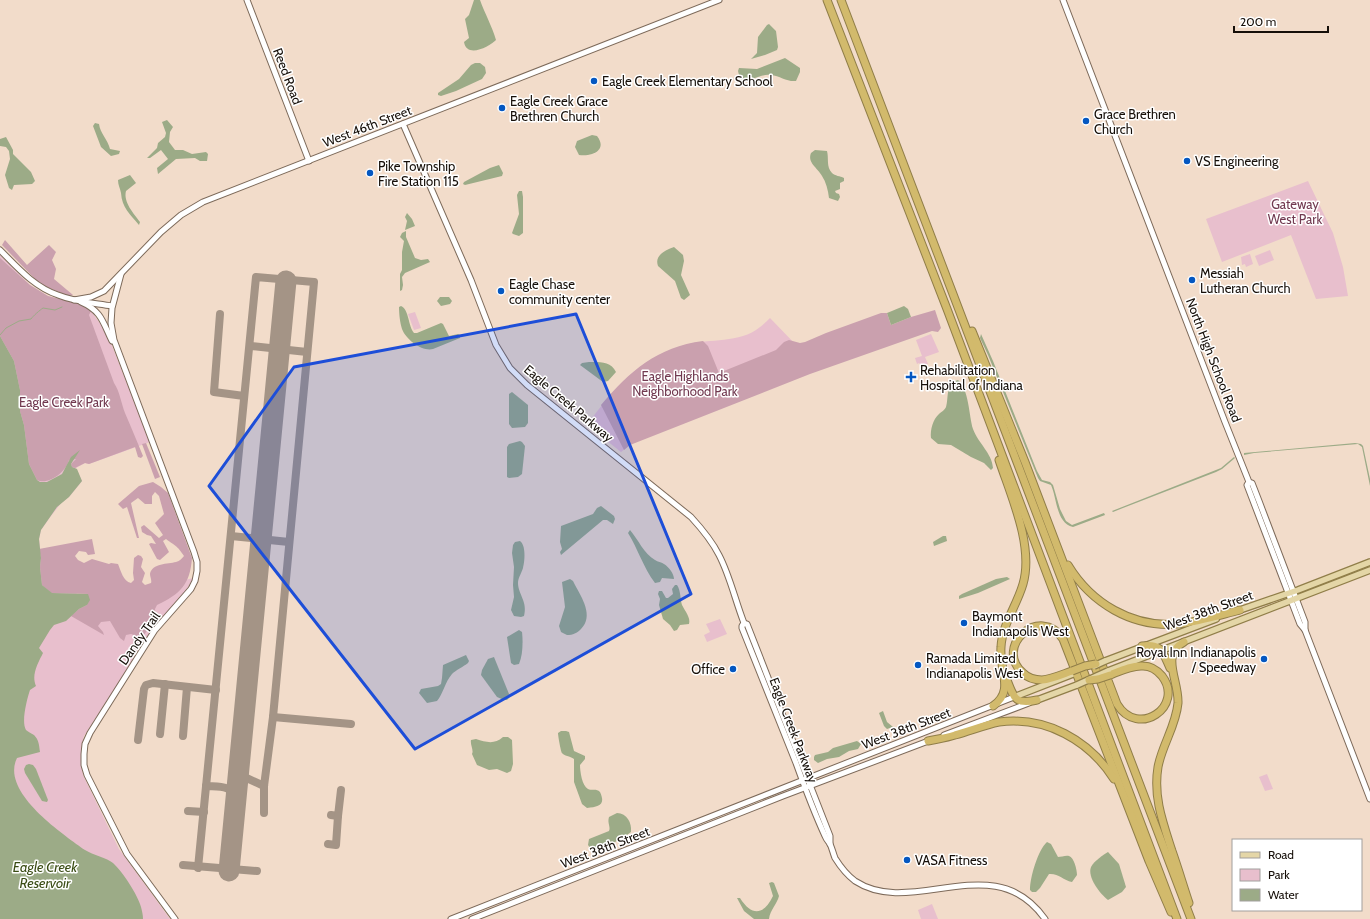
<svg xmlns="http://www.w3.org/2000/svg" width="1370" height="919" font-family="Cabin,sans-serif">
	<rect width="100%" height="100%" fill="#f2dcca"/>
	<g fill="#e8bfcd">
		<path d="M1308 181 1333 233 1343 267 1348 296 1316 299 1291 235 1222 262 1206 219Z"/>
		<path d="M1270 250 1274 260 1259 266 1255 256Z"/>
		<path d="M1250 254 1253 264 1246 267 1245 264 1242 265 1241 257Z"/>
		<path d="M0 255 30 285 48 296 78 304 87 308 91 311 107 333 150 442 89 464 85 463 76 468 82 481 69 497 62 502 51 516 41 530 39 539 41 558 88 605 193 578 188 588 142 643 126 671 84 736 82 744 81 760 83 775 119 849 170 919H0Z"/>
		<path d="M415 312 421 328 414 330 408 314Z"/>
		<path d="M770 318 799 348 630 445 621 452 587 425C615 387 636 361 682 346 705 338 734 344 756 330 761 327 766 322 770 318Z"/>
		<path d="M931 334 939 352 925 357 928 364 922 366 919 363 917 364 915 358 922 356 916 340Z"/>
		<path d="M720 619 727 634 707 642 704 635 710 632 706 624Z"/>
		<path d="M1267 774 1273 789 1265 791 1259 777Z"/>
		<path d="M932 904 938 919H921L918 910Z"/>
	</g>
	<g fill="#caa0ae">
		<path d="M5 240 27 265 49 245 56 252 52 260 56 269 54 279 73 295 69 296 44 286 36 280 2 245Z"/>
		<path d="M0 258 30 285 48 296 78 304 87 308 91 311 89 315 114 383C120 392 121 403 125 413 131 427 137 441 143 456L141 458 138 457 135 447 89 464 85 463 75 468 72 467 71 464 76 459 69 460C67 471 48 486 37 480L29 464 24 425 20 411V390L14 361 0 336Z"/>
		<path d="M935 310 941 328 938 332 932 331 810 374 630 445 624 450 601 405C630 371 657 347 703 341L708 346 719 373 776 350 784 342 789 340 800 343 805 342 826 333 881 313H887L891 325 911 317Z"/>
		<path d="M146 443 160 477 155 479 142 444Z"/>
		<path d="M153 482 161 487 168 493 192 558C190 585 180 594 157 605L155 609 156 617 142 638 131 634 126 635 124 641 120 638 110 621 101 622 98 626 103 632 104 635 71 616 79 609 87 605 88 594 51 593 42 585 40 567 41 558 39 549 92 539 95 554 88 555 86 552 79 551 75 556 78 560 84 563 92 559 109 564 111 563 118 564C121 571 123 581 131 583L134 580 133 573 134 558 138 555 141 556 143 559 141 567 145 573 142 582 145 585 151 583C152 580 150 577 150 574 152 563 168 564 176 562 180 561 182 558 184 556 177 545 175 546 166 539L163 541 169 552 160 560 157 559 149 544 151 543 156 544 151 536 147 535 142 532 141 527 144 525 159 538 163 535 155 523 164 514 159 496 155 492 152 496V504H145L138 498 131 503 139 538H137L127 507 123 509 118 504 139 486Z"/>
	</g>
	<g fill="#9cab87">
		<path d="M474 0H480C485 14 492 26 496 40 490 46 467 59 464 42L469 38 465 19 469 15Z"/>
		<path d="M769 24 776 31 778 47 777 50 765 55 751 59 757 53 758 37 767 25Z"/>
		<path d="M785 58 800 68V72L796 81C787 82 780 76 771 75 761 73 751 83 740 79L738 71 739 68 757 69Z"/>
		<path d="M480 63 485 67 486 73 482 79 456 91 441 96 438 95V93L459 79 471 65 475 63Z"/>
		<path d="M167 120 173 127 170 132 169 142 175 150H183L192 154 206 152 208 154 207 161H200L195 158 176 159 158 174 157 168 168 159 161 150 150 158H147L157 148 158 143 165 137 166 133 162 122Z"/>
		<path d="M95 123 99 124C100 133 108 140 110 149L120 151 119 154 111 156 101 147 93 126Z"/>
		<path d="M592 135 597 136C608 150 592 157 579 155L575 147 577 141Z"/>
		<path d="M6 137 13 150V154L31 172 35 181 32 184 14 185 12 190 9 188 5 175 10 159 9 151 6 147 0 146V139Z"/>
		<path d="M815 150 827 151C829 158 826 167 832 173 835 176 840 176 844 178V181L840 183V189L835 191 836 193 839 194 840 197 838 201 829 198C828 190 826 182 822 176 818 168 807 163 811 153Z"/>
		<path d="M499 165 503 173 502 176 465 185 463 184 464 182 490 168Z"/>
		<path d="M130 175 136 183 126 191C123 202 134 214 140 222L139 225C130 214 122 208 121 193 120 188 118 185 118 180Z"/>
		<path d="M519 191H522L523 197V233L519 236 513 234 512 233 519 214 517 195Z"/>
		<path d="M407 213 412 219 415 226 405 230 407 221 405 217Z"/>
		<path d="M406 231V237L415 258 421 260 428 259 430 262 405 273 402 277 403 285 402 290 400 291V274L402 270V252L404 241 400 237 402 233Z"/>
		<path d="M674 247 683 255 684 261 681 275 690 295 684 300 681 298 675 281 658 266C654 255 666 250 674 247Z"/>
		<path d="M440 297H449L452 301 450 304 441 306 437 301Z"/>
		<path d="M401 306C409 309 408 326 414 333H417L441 323 443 324 449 336 458 334 460 335V338L433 349C423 352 406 340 402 329 400 323 399 314 399 307Z"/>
		<path d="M904 306 908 309 911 317 891 325 887 313Z"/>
		<path d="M0 332V336L14 361 20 390V411L24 425 29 464 37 480 40 482H47L62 474 71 457 80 450 71 464 72 467 77 469 82 481 69 497 57 507 41 530 39 539 41 558 40 567 42 585 52 593 88 594 90 600 87 605 79 609 66 621 54 625 50 630 39 648 43 653C38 663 31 675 36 686L30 690C27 699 21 722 26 730 28 732 31 733 34 735 39 740 39 745 40 752L17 758C0 792 63 834 85 850 93 855 107 858 113 863 122 871 138 895 141 907 142 911 143 915 143 919H0Z"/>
		<path d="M981 334 993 361 1037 471 1042 480 1050 482 1053 485 1060 509 1066 521 1072 525 1104 513 1105 515 1073 527C1056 523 1057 498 1051 485L1040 481 1038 478 988 355 980 338Z"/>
		<path d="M589 362C599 362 611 361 616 372L608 381 603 382 580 365 582 363Z"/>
		<path d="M958 380C969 389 969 416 973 429 978 443 992 453 993 468L991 470 984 463 971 457 951 445 938 444 931 438C930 430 933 419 939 414 941 412 945 410 946 407 949 398 945 384 958 380Z"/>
		<path d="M512 392 528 405V423L525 427 512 428 509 424V394Z"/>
		<path d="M520 441 522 442 525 446 522 474 518 477 509 478 507 477V447L509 444Z"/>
		<path d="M1355 443 1361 444 1363 446 1370 479V486L1362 447 1358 444 1254 453 1244 455V453Z"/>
		<path d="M1234 457 1235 458 1222 469 1216 472 1123 508 1113 512 1112 511 1221 468Z"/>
		<path d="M601 506 614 516 615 519 613 524 607 520H603L561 555 560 552 562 549 560 542 561 526 593 514 597 508Z"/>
		<path d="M630 530C638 539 644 554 655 560 658 562 661 562 664 564 669 567 674 574 674 579L662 578 660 582 655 583C643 567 638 549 628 533Z"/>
		<path d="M943 536H946L947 541 934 546 933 542Z"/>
		<path d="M520 541C526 545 525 561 523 568 522 572 518 578 518 583 518 594 528 602 524 616L521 617 514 616 511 610 514 597 513 585 514 567 512 553 513 545 515 542Z"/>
		<path d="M1007 577 1010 579 978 593 959 599V596L962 594 996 579Z"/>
		<path d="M570 579 573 581 575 585C582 598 594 616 581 629 577 633 573 635 567 635L561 632 559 626 565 607 562 582Z"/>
		<path d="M675 585H677C681 591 680 599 682 605 685 611 691 618 689 624L680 625 677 630 674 631 670 625 663 619 659 605 660 599 658 594 659 591H662L666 598H668L673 594 672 589Z"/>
		<path d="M519 630 522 632C523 641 523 655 519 664L514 665 511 663 507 637Z"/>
		<path d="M466 655 469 661 468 663C463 667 456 670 452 674 445 682 443 694 437 701L427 703 419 693 421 689 438 686 441 684 442 678 443 665Z"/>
		<path d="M494 657 509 694V698L507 700H504L497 697 481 675 482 670 488 659Z"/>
		<path d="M883 711 887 722 893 727 887 729 884 726 879 713Z"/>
		<path d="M561 731H566L569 732 574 751 585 756V759L580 765C580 771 582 786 588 789 593 791 596 788 600 792 606 805 599 807 587 808L582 804 574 782V759C570 756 564 756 562 753 561 752 558 736 558 733Z"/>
		<path d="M503 737H508L512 740 513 764 511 771 507 773 497 769 489 770 477 765 472 754C474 750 470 745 471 740L476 739C486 742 494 745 503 737Z"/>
		<path d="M857 741 861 744 858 749 849 751 839 757 827 759 818 763 814 760V757L815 755 828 752 833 748Z"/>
		<path d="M29 764 33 765 36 769 48 800 47 802 42 801 25 773 24 769 26 765Z"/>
		<path d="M617 813C627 813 632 823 631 832 624 838 601 851 591 849L588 845 589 839 609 831C611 827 607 823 609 817Z"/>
		<path d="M1047 842 1051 844 1058 857C1061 857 1066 855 1069 856 1074 857 1077 870 1077 875L1072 882C1063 880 1058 873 1049 874L1040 888 1036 892H1032L1030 890C1030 877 1038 850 1047 842Z"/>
		<path d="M1108 852 1119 864 1126 887 1122 892 1108 900C1100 894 1087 877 1091 867 1094 861 1103 855 1108 852Z"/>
		<path d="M772 882 774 883 779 896C777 904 770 910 769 919H754L744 911 737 898H740C752 917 764 915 773 896L769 883Z"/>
	</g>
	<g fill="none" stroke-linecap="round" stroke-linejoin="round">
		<path stroke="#9cab87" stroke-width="1" d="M0 335 6 328 19 321 31 319C33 316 40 310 43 308L55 310 62 307"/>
		<g stroke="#a49486" stroke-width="8">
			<path d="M220 314 214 392 244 396"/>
			<path d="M251 346 307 352"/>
			<path d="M231 536 289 542"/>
			<path d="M273 717 351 724"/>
			<path d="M160 734 165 684"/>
			<path d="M183 736 187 687"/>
			<path d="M138 740 144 689 146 685 153 683 216 690"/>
			<path d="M238 774 264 786"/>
			<path d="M206 786C218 787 232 785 236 798"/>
			<path d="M229 789 235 785 238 779"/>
			<path d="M188 811 204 812"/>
			<path d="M331 815 338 816 341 790"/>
			<path d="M328 844 336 845 338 816"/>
			<path d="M183 865 257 871"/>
			<path d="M198 868 256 277 314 282 273 717 264 786V813"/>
		</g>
		<path stroke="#a49486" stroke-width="21" d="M229 871 286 281"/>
		<defs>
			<g id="secondary">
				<path d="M247 0 309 161"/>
				<path d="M1063 0 1225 422 1249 482 1252 483 1259 501 1305 622V630"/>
				<path d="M403 124 471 280 496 345 510 368 527 385 691 517C702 529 712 541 719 555 730 576 735 600 744 623L747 624 830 836V844"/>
				<path d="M0 250C17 267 34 287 58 295 75 302 94 303 112 306"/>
				<path d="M121 274 112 308 111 323 114 340 194 552 197 562V571L195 581 191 589 155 630 90 733 85 744 84 754V765L87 775 127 854 175 919"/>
				<path d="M74 300 91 297 104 291 161 232 181 215 203 202 719 0"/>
				<path d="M81 302C102 311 103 323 112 341"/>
				<path d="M1249 482 1247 485 1300 624 1305 630 1370 799"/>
				<path d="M744 623 742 626V628C760 673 778 718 796 763 805 788 814 812 825 836 826 839 828 841 830 844 832 848 833 853 835 858 840 866 847 875 855 881 913 919 994 846 1045 919"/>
				<path d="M944 735 1029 703"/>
				<path d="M451 919 1014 697"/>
				<path d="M472 919 783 796 931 740"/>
			</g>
			<g id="primary">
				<path d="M1237 611 1298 590 1370 562"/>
				<path d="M1105 661 1216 619"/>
				<path d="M1108 671 1370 570"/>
				<path d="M1014 697 1073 674"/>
				<path d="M1037 700 1077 685"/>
			</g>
			<g id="highway">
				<path d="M827 0 947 309 1177 919"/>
				<path d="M841 0 1191 919"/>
				<path d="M972 331 1025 462 1117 704C1138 739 1185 706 1162 676 1157 670 1150 666 1143 666 1132 665 1120 671 1110 675"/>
				<path d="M1068 565C1091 603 1132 628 1178 624 1199 622 1220 615 1240 610"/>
				<path d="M1184 642C1160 655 1179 680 1178 703 1176 726 1162 745 1158 767 1153 797 1163 823 1172 851 1178 868 1183 885 1189 903"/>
				<path d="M1142 646C1162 643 1163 653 1170 668"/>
				<path d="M1072 671C1063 674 1052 679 1042 680 1035 680 1028 678 1023 673 993 647 1040 604 1063 639L1149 861 1171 912"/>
				<path d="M1007 680C1014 698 1015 705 1037 700"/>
				<path d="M993 706C1015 691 999 670 1001 647 1002 625 1017 605 1023 584 1034 546 1011 496 999 460"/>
				<path d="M928 741C937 739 946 738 955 735 970 731 984 725 999 722 1046 716 1089 740 1114 779"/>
			</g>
		</defs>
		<use href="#secondary" stroke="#7d6a5a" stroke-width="7"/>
		<use href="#primary" stroke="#907e49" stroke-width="8"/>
		<use href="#highway" stroke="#907e49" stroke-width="9"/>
		<use href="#secondary" stroke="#fff" stroke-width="5"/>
		<use href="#primary" stroke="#e4d6a7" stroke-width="5.5"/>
		<use href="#highway" stroke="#d2ba6c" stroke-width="7"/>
		<defs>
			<g id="primary-bridge">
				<path d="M1094 666 1105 661"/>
				<path d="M1077 685 1108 671"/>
			</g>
			<g id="highway-bridge">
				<path d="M1072 671 1085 666 1096 664"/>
				<path d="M1089 680 1098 679 1110 675"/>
			</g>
		</defs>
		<use href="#primary-bridge" stroke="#907e49" stroke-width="8" stroke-linecap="butt"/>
		<use href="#highway-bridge" stroke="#907e49" stroke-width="9" stroke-linecap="butt"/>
		<use href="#primary-bridge" stroke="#e4d6a7" stroke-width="5.5"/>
		<use href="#highway-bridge" stroke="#d2ba6c" stroke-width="7"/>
	</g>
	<path fill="#1d4ed8" fill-opacity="0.2" stroke="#1d4ed8" stroke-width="3" stroke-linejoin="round" d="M576 314 691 594 415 749 209 486 294 367Z"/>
	<g fill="#0457c1" stroke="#fff" stroke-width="1.5">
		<circle cx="594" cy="81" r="4"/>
		<circle cx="502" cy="108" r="4"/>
		<circle cx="1086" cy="121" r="4"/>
		<circle cx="1187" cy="161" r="4"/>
		<circle cx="370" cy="173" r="4"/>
		<circle cx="1192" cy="280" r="4"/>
		<circle cx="501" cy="291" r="4"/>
		<path d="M909 371h4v4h4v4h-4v4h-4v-4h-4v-4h4z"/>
		<circle cx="964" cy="623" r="4"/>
		<circle cx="1264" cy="659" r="4"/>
		<circle cx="918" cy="665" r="4"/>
		<circle cx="733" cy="669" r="4"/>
		<circle cx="907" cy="860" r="4"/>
	</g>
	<g text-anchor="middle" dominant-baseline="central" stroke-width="3" stroke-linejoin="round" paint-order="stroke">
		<g font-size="13" fill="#160f09" stroke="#fff">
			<text transform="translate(288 76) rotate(69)">Reed Road</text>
			<text transform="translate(367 126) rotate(-21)">West 46th Street</text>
			<text transform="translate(1214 360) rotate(69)">North High School Road</text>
			<text transform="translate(569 403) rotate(40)">Eagle Creek Parkway</text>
			<text transform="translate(1208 610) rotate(-20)">West 38th Street</text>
			<text transform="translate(139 638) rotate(-55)">Dandy Trail</text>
			<text transform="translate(906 728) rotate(-21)">West 38th Street</text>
			<text transform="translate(794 730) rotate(69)">Eagle Creek Parkway</text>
			<text transform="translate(605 847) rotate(-21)">West 38th Street</text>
		</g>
		<g font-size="13" fill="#160f09" stroke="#fff" text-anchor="start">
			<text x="602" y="81">Eagle Creek Elementary School</text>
			<text x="510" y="101">Eagle Creek Grace<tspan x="510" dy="15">Brethren Church</tspan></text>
			<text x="1094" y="114">Grace Brethren<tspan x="1094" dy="15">Church</tspan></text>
			<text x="1195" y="161">VS Engineering</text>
			<text x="378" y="166">Pike Township<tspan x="378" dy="15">Fire Station 115</tspan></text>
			<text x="1200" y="273">Messiah<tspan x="1200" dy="15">Lutheran Church</tspan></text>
			<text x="509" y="284">Eagle Chase<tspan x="509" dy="15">community center</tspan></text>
			<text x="920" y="370">Rehabilitation<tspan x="920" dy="15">Hospital of Indiana</tspan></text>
			<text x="972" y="616">Baymont<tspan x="972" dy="15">Indianapolis West</tspan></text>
			<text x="1256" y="652" text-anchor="end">Royal Inn Indianapolis<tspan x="1256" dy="15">/ Speedway</tspan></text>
			<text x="926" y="658">Ramada Limited<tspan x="926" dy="15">Indianapolis West</tspan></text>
			<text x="725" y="669" text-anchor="end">Office</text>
			<text x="915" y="860">VASA Fitness</text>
		</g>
		<g font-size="13" fill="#713950" stroke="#fff">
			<text x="1295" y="204">Gateway<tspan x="1295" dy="15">West Park</tspan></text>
			<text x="685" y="376">Eagle Highlands<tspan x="685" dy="15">Neighborhood Park</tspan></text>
			<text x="64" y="402">Eagle Creek Park</text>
		</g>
		<g font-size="14" font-style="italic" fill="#3a4c14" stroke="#fff">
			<text x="45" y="867">Eagle Creek<tspan x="45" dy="16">Reservoir</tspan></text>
		</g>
	</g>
	<rect x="1232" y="839" width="130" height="72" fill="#ffffff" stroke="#a29f9d"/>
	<rect x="1240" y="852" width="20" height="6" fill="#e4d6a7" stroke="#a29f9d"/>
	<text x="1268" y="859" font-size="12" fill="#160f09">Road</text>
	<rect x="1240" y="869" width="20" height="12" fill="#e8bfcd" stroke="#a29f9d"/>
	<text x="1268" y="879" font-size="12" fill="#160f09">Park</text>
	<rect x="1240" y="889" width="20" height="12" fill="#9cab87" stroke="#a29f9d"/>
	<text x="1268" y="899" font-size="12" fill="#160f09">Water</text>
	<path d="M1234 26v6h94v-6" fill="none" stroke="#160f09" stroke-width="2"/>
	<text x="1240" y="26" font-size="12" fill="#160f09" stroke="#ffffff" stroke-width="3" paint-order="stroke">200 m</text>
</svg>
